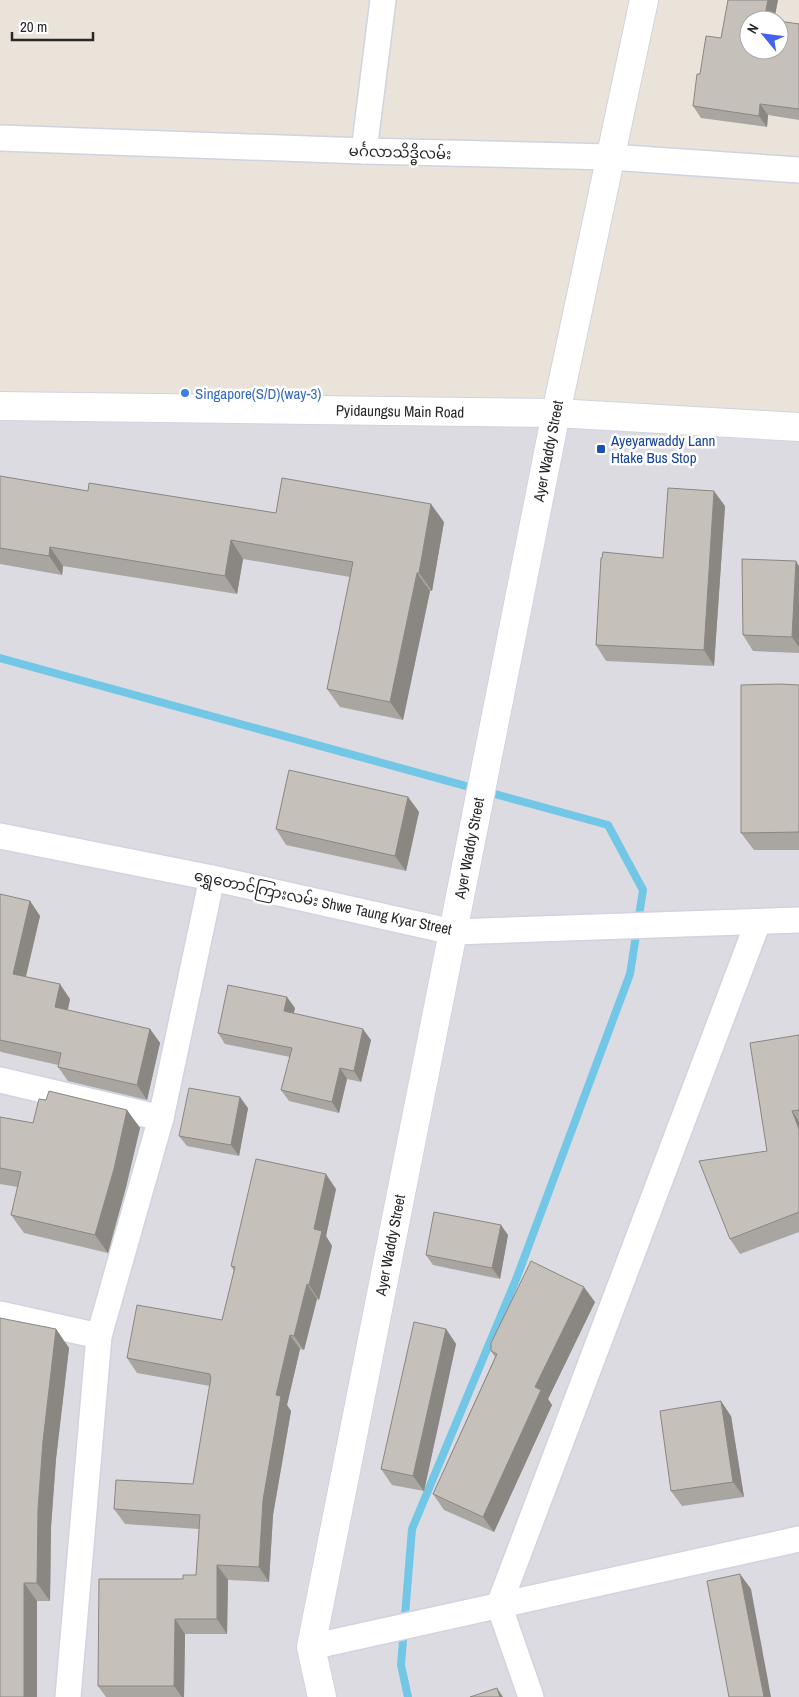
<svg xmlns="http://www.w3.org/2000/svg" width="799" height="1697" font-family="'Archivo Narrow','Noto Sans Myanmar',sans-serif">
	<rect width="100%" height="100%" fill="#eae3da"/>
	<path fill="#dddbe2" d="M0 406 799 427V1697H0Z"/>
	<g fill="none" stroke-linecap="round" stroke-linejoin="round">
		<path stroke="#72c7e6" stroke-width="8" d="M0 658 608 825 643 890 630 974 517 1277 412 1529 401 1665 408 1697"/>
		<defs>
			<g id="minor">
				<path d="M0 138 364 151 610 157 799 170"/>
				<path d="M364 151 383 0"/>
				<path d="M0 836 212 878 453 932 799 920"/>
				<path d="M0 1080 161 1118"/>
				<path d="M0 1314 99 1336"/>
				<path d="M311 1647 799 1539"/>
				<path d="M68 1697 99 1336 161 1118 212 878"/>
				<path d="M531 1697 499 1605 758 922"/>
			</g>
			<path id="tertiary" d="M322 1697 311 1647 556 413 644 0"/>
			<path id="secondary" d="M0 406 556 413 799 427"/>
		</defs>
		<use href="#minor" stroke="#d0d3e0" stroke-width="28"/>
		<use href="#tertiary" stroke="#d0d3e0" stroke-width="30"/>
		<use href="#secondary" stroke="#d0d3e0" stroke-width="30"/>
		<use href="#minor" stroke="#fff" stroke-width="25"/>
		<use href="#tertiary" stroke="#fff" stroke-width="28"/>
		<use href="#secondary" stroke="#fff" stroke-width="28"/>
	</g>
	<g fill="#a9a5a0">
		<path d="M728 0H778L774 20H749L799 24V120L768 115 767 127 701 118 693 106 700 74 721 38Z"/>
		<path d="M0 476 88 491 276 513 444 522 432 591H430L403 720 340 707 327 689 350 577 243 559 237 594 63 566 62 575 0 564Z"/>
		<path d="M725 506 714 666 606 661 596 645 663 558Z"/>
		<path d="M799 566V653L753 651 743 635Z"/>
		<path d="M799 685V850H754L741 833Z"/>
		<path d="M408 797 419 812 406 871 286 845 276 829Z"/>
		<path d="M0 894 30 901 40 916 26 977 70 999 68 1010 150 1029 160 1043 147 1100 68 1081 58 1067V1065L1 1052 0 1051Z"/>
		<path d="M295 1008 293 1013 371 1040 361 1082 347 1079 339 1113 289 1101 281 1090 290 1057 225 1044 218 1033Z"/>
		<path d="M799 1035V1232L740 1254 730 1239 767 1151Z"/>
		<path d="M46 1100 127 1110 140 1128 126 1187 108 1253 24 1233 11 1215 18 1187 0 1184V1117L33 1123Z"/>
		<path d="M248 1108 239 1156 187 1146 179 1136Z"/>
		<path d="M336 1189 326 1236 332 1246 319 1300 317 1299 304 1350 300 1349 287 1405 291 1411 273 1515 269 1582 228 1580 227 1634H185L184 1697H106L98 1686 183 1579 196 1575 199 1529 125 1524 114 1509 193 1484 210 1386 137 1373 127 1358 222 1320 234 1271 231 1266Z"/>
		<path d="M508 1235 500 1279 433 1265 426 1255Z"/>
		<path d="M595 1302 548 1399 552 1405 494 1532 444 1510 433 1494 495 1357 491 1351Z"/>
		<path d="M56 1329 69 1348 56 1459 51 1527 50 1601H37L0 1697Z"/>
		<path d="M446 1329 456 1344 424 1491 392 1485 381 1469Z"/>
		<path d="M731 1416 744 1497 682 1506 671 1491Z"/>
	</g>
	<g fill="#8a8682">
		<path d="M768 0H778L774 20H765L764 19Z"/>
		<path d="M760 104 768 115 767 127 759 116Z"/>
		<path d="M714 491 725 506 714 666 704 650Z"/>
		<path d="M431 504 444 522 432 591 419 573Z"/>
		<path d="M231 540 243 559 237 594 225 576Z"/>
		<path d="M50 547 63 566 62 575 49 556Z"/>
		<path d="M796 561 799 566V647L792 637Z"/>
		<path d="M417 573 430 591 403 720 390 702Z"/>
		<path d="M408 797 419 812 406 871 395 856Z"/>
		<path d="M30 901 40 916 23 988 13 974Z"/>
		<path d="M60 984 70 999 65 1021 55 1007Z"/>
		<path d="M287 997 295 1008 292 1022 284 1011Z"/>
		<path d="M150 1029 160 1043 147 1100 137 1085Z"/>
		<path d="M363 1029 371 1040 361 1082 354 1071Z"/>
		<path d="M340 1068 347 1079 339 1113 332 1102Z"/>
		<path d="M240 1097 248 1108 239 1156 231 1145Z"/>
		<path d="M127 1110 140 1128 126 1187 108 1253 95 1235Z"/>
		<path d="M792 1111 799 1121V1129Z"/>
		<path d="M326 1174 336 1189 326 1236 332 1246 319 1300 309 1285 314 1229Z"/>
		<path d="M501 1225 508 1235 500 1279 492 1268Z"/>
		<path d="M307 1284 317 1299 304 1350 294 1336Z"/>
		<path d="M584 1287 595 1302 548 1399 552 1405 494 1532 483 1517 535 1387Z"/>
		<path d="M56 1329 69 1348 56 1459 51 1527 50 1601 37 1583 38 1509 43 1441Z"/>
		<path d="M446 1329 456 1344 424 1491 413 1476Z"/>
		<path d="M290 1335 300 1349 287 1405 291 1411 273 1515 269 1582 259 1567 263 1500 276 1395Z"/>
		<path d="M721 1401 731 1416 744 1497 733 1482Z"/>
		<path d="M217 1565 228 1580 227 1634 217 1619Z"/>
		<path d="M740 1574 751 1589 771 1697H764Z"/>
		<path d="M24 1583 37 1601V1697H24Z"/>
		<path d="M175 1619 185 1634 184 1697H182L174 1686Z"/>
		<path d="M497 1688 503 1697H500Z"/>
	</g>
	<g fill="#c5c0ba" stroke="#8a8682">
		<path d="M728 0H768L764 19 772 20H749V50H779V21L799 24V109L760 104 759 116 693 106 697 74H700L706 36 721 38Z"/>
		<path d="M0 476 88 491 89 483 276 513 282 478 431 504 419 573H417L390 702 327 689 353 562 231 540 225 576 50 547 49 556 0 548Z"/>
		<path d="M668 488 714 491 704 650 596 645 601 558H602L603 552 663 558Z"/>
		<path d="M742 559 796 561 792 637 743 635Z"/>
		<path d="M780 684 799 685V832L741 833V685Z"/>
		<path d="M289 770 408 797 395 856 276 829Z"/>
		<path d="M0 894 30 901 13 974 60 984 55 1007 150 1029 137 1085 58 1067 61 1053 0 1040Z"/>
		<path d="M228 985 287 997 284 1011 363 1029 354 1071 340 1068 332 1102 281 1090 292 1048 218 1033Z"/>
		<path d="M799 1035V1110L792 1111 799 1129V1212L730 1239 699 1161 767 1151 750 1043Z"/>
		<path d="M189 1088 240 1097 231 1145 179 1136Z"/>
		<path d="M49 1091 127 1110 114 1169 95 1235 11 1215 21 1172 0 1168V1117L33 1123 39 1099 46 1100Z"/>
		<path d="M256 1159 326 1174 314 1229 322 1231 309 1285 307 1284 294 1336 290 1335 276 1395 281 1396 263 1500 259 1567 217 1565V1619H175L174 1686H98L99 1579H183V1575H196L200 1515 114 1509 116 1480 193 1484 211 1377H210V1374L127 1358 137 1305 222 1320 235 1267 231 1266Z"/>
		<path d="M434 1212 501 1225 492 1268 426 1255Z"/>
		<path d="M531 1261 584 1287 535 1387 541 1390 483 1517 433 1494 497 1354 491 1351V1343Z"/>
		<path d="M0 1318 56 1329 43 1441 38 1509 37 1583H24V1697H0Z"/>
		<path d="M414 1322 446 1329 413 1476 381 1469Z"/>
		<path d="M721 1401 733 1482 671 1491 660 1411Z"/>
		<path d="M740 1574 764 1697H729L707 1581Z"/>
		<path d="M497 1688 500 1697H470Z"/>
	</g>
	<circle fill="#3f7fe0" stroke="#fff" stroke-width="2" cx="185" cy="393" r="5"/>
	<rect fill="#1a4fb4" stroke="#fff" stroke-width="2" x="596" y="444" width="10" height="10" rx="2.5"/>
	<g text-anchor="middle" dominant-baseline="central" stroke-width="5" stroke-linejoin="round" paint-order="stroke">
		<g font-size="15" fill="#282828" stroke="#fff">
			<text transform="translate(400 152) rotate(2)">မင်္ဂလာသိဒ္ဓိလမ်း</text>
			<text transform="translate(400 411) rotate(1)">Pyidaungsu Main Road</text>
			<text transform="translate(548 451) rotate(-79)">Ayer Waddy Street</text>
			<text transform="translate(469 848) rotate(-79)">Ayer Waddy Street</text>
			<text transform="translate(323 902) rotate(12)">ရွှေတောင်ကြားလမ်း Shwe Taung Kyar Street</text>
			<text transform="translate(390 1245) rotate(-79)">Ayer Waddy Street</text>
		</g>
		<g font-size="15" fill="#366cbe" stroke="#fff" text-anchor="start">
			<text x="195" y="393">Singapore(S/D)(way-3)</text>
		</g>
		<g font-size="15" fill="#164399" stroke="#fff" text-anchor="start">
			<text x="611" y="440">Ayeyarwaddy Lann<tspan x="611" dy="17">Htake Bus Stop</tspan></text>
		</g>
	</g>
	<g transform="translate(764 35) rotate(299)"><circle r="24" fill="#ffffff" stroke="#a9a9a9"/>
	<path d="M0-4L9 19L0 12L-9 19Z" fill="#4362ee"/>
	<text y="-8" font-size="14" font-weight="bold" text-anchor="middle" fill="#282828">N</text>
	</g>
	<path d="M12 32v8h81v-8" fill="none" stroke="#282828" stroke-width="2.5"/>
	<text x="20" y="32" font-size="15" fill="#282828" stroke="#ffffff" stroke-width="4" paint-order="stroke">20 m</text>
</svg>
